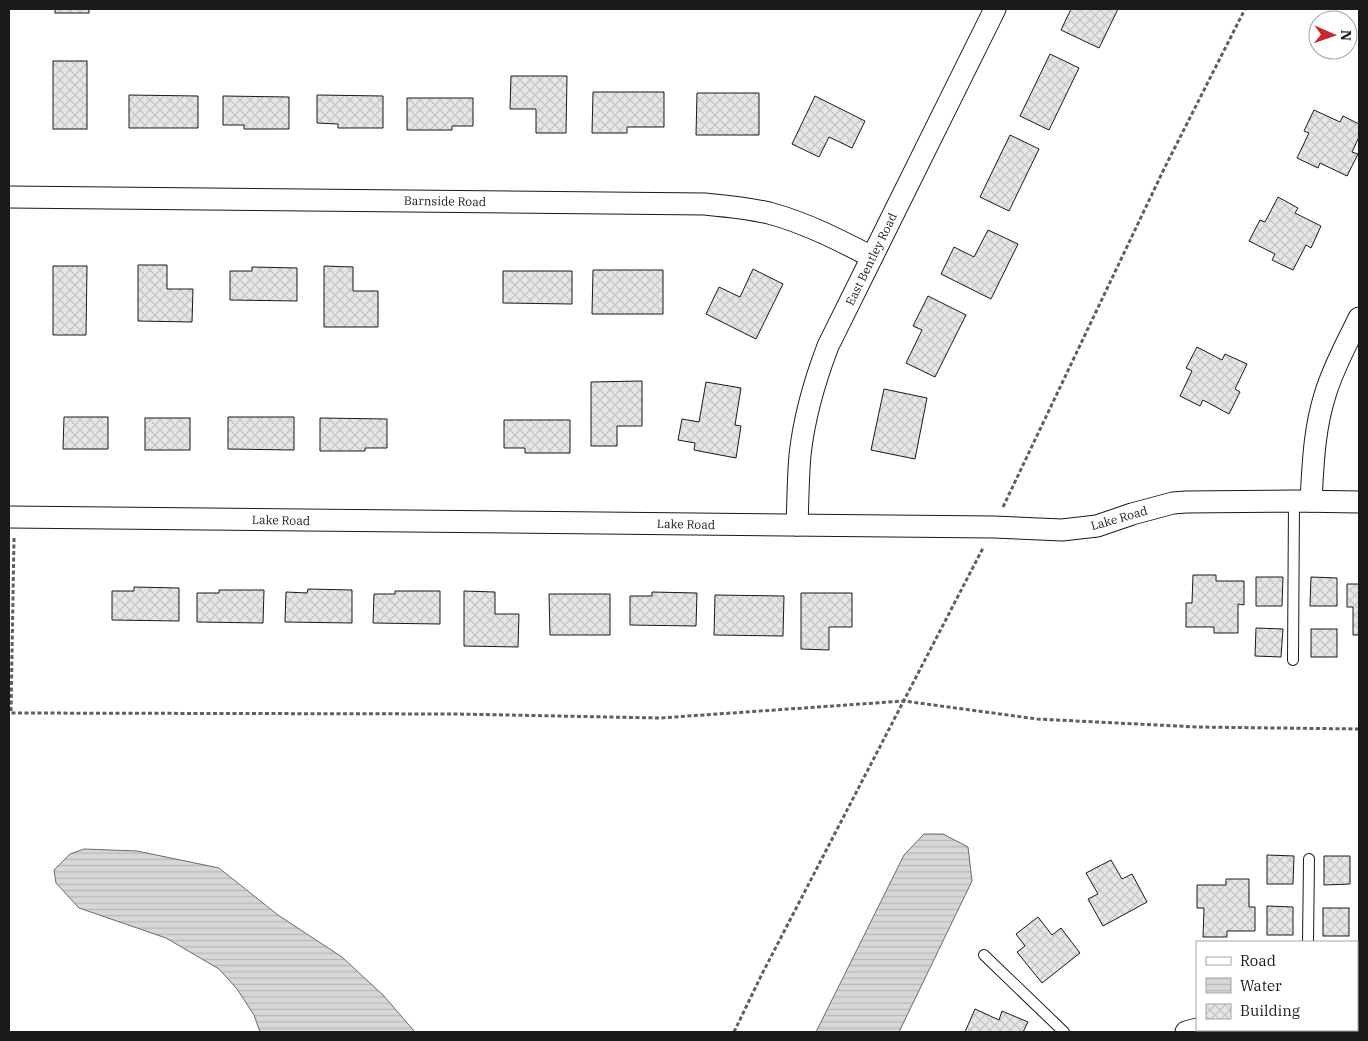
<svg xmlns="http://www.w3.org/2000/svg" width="1368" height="1041" font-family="'IBM Plex Serif',serif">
	<defs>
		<pattern id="water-rules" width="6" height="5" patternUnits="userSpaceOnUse" patternTransform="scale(1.25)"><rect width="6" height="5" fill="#d7d7d7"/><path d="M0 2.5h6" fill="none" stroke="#b8b8b8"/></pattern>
		<pattern id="building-cross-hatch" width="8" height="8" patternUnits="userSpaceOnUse" patternTransform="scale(1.25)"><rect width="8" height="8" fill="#e6e6e6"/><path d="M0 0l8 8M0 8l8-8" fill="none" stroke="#c5c5c5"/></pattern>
	</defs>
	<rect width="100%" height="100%" fill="#fff"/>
	<g fill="url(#water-rules)" stroke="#6a6a6a">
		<path d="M924 834H943L968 847 972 881 899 1032H816L904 855Z"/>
		<path d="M84 849 137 851 219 868 278 915 342 957 384 996 415 1032H260L254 1015 237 989 219 969 166 938 79 908 56 883 54 870 70 854Z"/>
	</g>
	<g fill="url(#building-cross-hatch)" stroke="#1a1a1a">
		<rect x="55" y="9" width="34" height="4"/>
		<path d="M1071 9H1118L1099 48 1061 30Z"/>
		<path d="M1050 54 1079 68 1049 130 1020 116Z"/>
		<rect x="53" y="61" width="34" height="68"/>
		<path d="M511 76H567L566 133H536V109H510Z"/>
		<path d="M593 92H664V127H627V133H592Z"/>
		<path d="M697 93H759V135H696Z"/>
		<path d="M129 95 198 96V128H129Z"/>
		<path d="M317 95 383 96V128H338V124L317 123Z"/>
		<path d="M223 96 289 97V129H244V125H223Z"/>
		<path d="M815 96 865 121 852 148 829 137 819 157 792 144Z"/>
		<path d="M407 98H473V126H452V130H407Z"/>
		<path d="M1314 110 1340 122 1343 116 1359 124V137L1352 152 1358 154 1347 176 1320 163 1318 168 1297 158 1309 133 1304 131Z"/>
		<path d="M1010 135 1039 149 1009 211 980 197Z"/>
		<path d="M1278 197 1298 208 1295 213 1321 226 1311 248 1306 245 1293 270 1272 260 1275 254 1249 241 1260 220 1265 222Z"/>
		<path d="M988 230 1018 244 991 299 941 274 954 247 974 257Z"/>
		<path d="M138 265H167V289H193L192 322 138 321Z"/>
		<path d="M53 266H87L86 335H53Z"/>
		<path d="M324 266 353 267V291H378V327H324Z"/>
		<path d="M252 267 297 268V301L230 300V271H252Z"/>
		<path d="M753 269 783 284 756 339 706 314 719 287 740 297Z"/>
		<path d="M593 270H663V314H592Z"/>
		<path d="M503 271H572V304L503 303Z"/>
		<path d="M928 296 966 315 935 377 906 363 922 330 913 326Z"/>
		<path d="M1197 347 1222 360 1225 354 1247 364 1235 389 1240 392 1229 414 1203 400 1200 406 1180 396 1192 371 1186 368Z"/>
		<path d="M642 381V426H617V446H591V382Z"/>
		<path d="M706 382 741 388 735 425 741 426 736 458 694 450 695 443 678 440 682 419 699 422Z"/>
		<path d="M884 389 927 398 915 459 871 450Z"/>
		<path d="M64 417H108V449H63Z"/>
		<path d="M228 417H294V450L228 449Z"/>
		<rect x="145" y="418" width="45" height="32"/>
		<path d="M320 418 387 419V448H365V451H320Z"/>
		<path d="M504 420H570V453H525V448H504Z"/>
		<path d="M1193 575H1216V581H1244V605L1238 604V633H1214V627H1186V603H1192Z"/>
		<path d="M1256 577H1283L1282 606H1256Z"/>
		<path d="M1311 577 1337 578V606H1310Z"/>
		<path d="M1347 584H1359V635H1353V607H1347Z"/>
		<path d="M134 587 179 588V621L112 620V591H134Z"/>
		<path d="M308 589 352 590V623L285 622 286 592 307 593Z"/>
		<path d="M219 590H264L263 623 197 622V593H219Z"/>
		<path d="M395 591H440V624L373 623 374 594H395Z"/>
		<path d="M464 591 495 592V614H519L518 647 464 646Z"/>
		<path d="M652 592 697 593 696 626 630 625V596H652Z"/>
		<path d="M801 593H852V627H829V650L801 649Z"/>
		<path d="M549 594H610V635H550Z"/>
		<path d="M715 595 784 596 783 636 714 635Z"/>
		<path d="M1256 628 1283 629 1281 657 1255 656Z"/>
		<rect x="1311" y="629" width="26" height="28"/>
		<path d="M1267 855 1294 856 1293 884H1267Z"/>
		<path d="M1324 856H1350V884L1324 885Z"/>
		<path d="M1111 860 1122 879 1132 874 1147 902 1103 926 1088 899 1098 894 1086 873Z"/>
		<path d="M1226 879H1249V907H1255V931H1227V937H1203L1204 908H1197V885H1226Z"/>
		<path d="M1267 906 1293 907V935H1267Z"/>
		<rect x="1323" y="908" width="26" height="28"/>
		<path d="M1038 917 1052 935 1061 928 1080 953 1042 983 1017 952 1025 946 1016 934Z"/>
		<path d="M975 1009 999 1020 1002 1011 1028 1022 1023 1032H965Z"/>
	</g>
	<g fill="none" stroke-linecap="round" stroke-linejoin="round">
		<defs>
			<g id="lane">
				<path d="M1293 660 1294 501"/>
				<path d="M1308 942 1309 859"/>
				<path d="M984 955 1064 1032"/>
			</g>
			<g id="street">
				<path d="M9 197 705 204C726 206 748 208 769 213 806 223 839 240 872 257"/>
				<path d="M1311 501C1313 465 1314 430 1325 395 1333 368 1347 343 1359 318"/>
				<path d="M9 517 993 527 1062 530 1097 526 1132 514 1173 503 1186 502 1294 501 1359 502"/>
				<path d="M797 525C798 501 798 478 800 455 804 418 815 380 828 346L995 9"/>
				<path d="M1357 1023H1359"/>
				<path d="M1186 1032 1197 1029"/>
			</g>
		</defs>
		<use href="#lane" stroke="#1a1a1a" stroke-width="12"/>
		<use href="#street" stroke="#1a1a1a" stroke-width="23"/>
		<g stroke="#5f5f5f" stroke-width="3" stroke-dasharray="4 2.5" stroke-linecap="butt">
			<path d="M1003 507 1164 169 1245 9"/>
			<path d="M14 538 11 713 455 714 660 718 904 701 1037 719 1197 727 1359 729"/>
			<path d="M734 1032 762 974 983 548"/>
		</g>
		<use href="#lane" stroke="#fff" stroke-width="10"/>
		<use href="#street" stroke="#fff" stroke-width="21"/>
	</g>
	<g text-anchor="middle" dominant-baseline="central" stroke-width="4" stroke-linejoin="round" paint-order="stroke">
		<g font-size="12" fill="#1a1a1a" stroke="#fff">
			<text transform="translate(445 201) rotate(1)">Barnside Road</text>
			<text transform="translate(871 259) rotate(-64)">East Bentley Road</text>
			<text transform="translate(1119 518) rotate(-16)">Lake Road</text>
			<text transform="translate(281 520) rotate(1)">Lake Road</text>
			<text transform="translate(686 524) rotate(1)">Lake Road</text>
		</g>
	</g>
	<rect width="1368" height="1041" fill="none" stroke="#1a1a1a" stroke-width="20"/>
	<rect x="1196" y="941" width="162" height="90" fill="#ffffff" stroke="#a3a3a3"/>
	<rect x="1206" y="957" width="25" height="8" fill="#ffffff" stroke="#a3a3a3"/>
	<text x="1240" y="966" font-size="15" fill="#1a1a1a">Road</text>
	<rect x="1206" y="978" width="25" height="15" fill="url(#water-rules)" stroke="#a3a3a3"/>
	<text x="1240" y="991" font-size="15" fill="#1a1a1a">Water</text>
	<rect x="1206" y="1004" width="25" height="15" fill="url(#building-cross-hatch)" stroke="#a3a3a3"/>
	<text x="1240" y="1016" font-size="15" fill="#1a1a1a">Building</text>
	<g transform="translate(1333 35) rotate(92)"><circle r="24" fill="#ffffff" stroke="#a3a3a3"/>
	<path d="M0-4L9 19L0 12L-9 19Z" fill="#c62828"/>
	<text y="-8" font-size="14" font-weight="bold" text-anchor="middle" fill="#1a1a1a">N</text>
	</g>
</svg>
